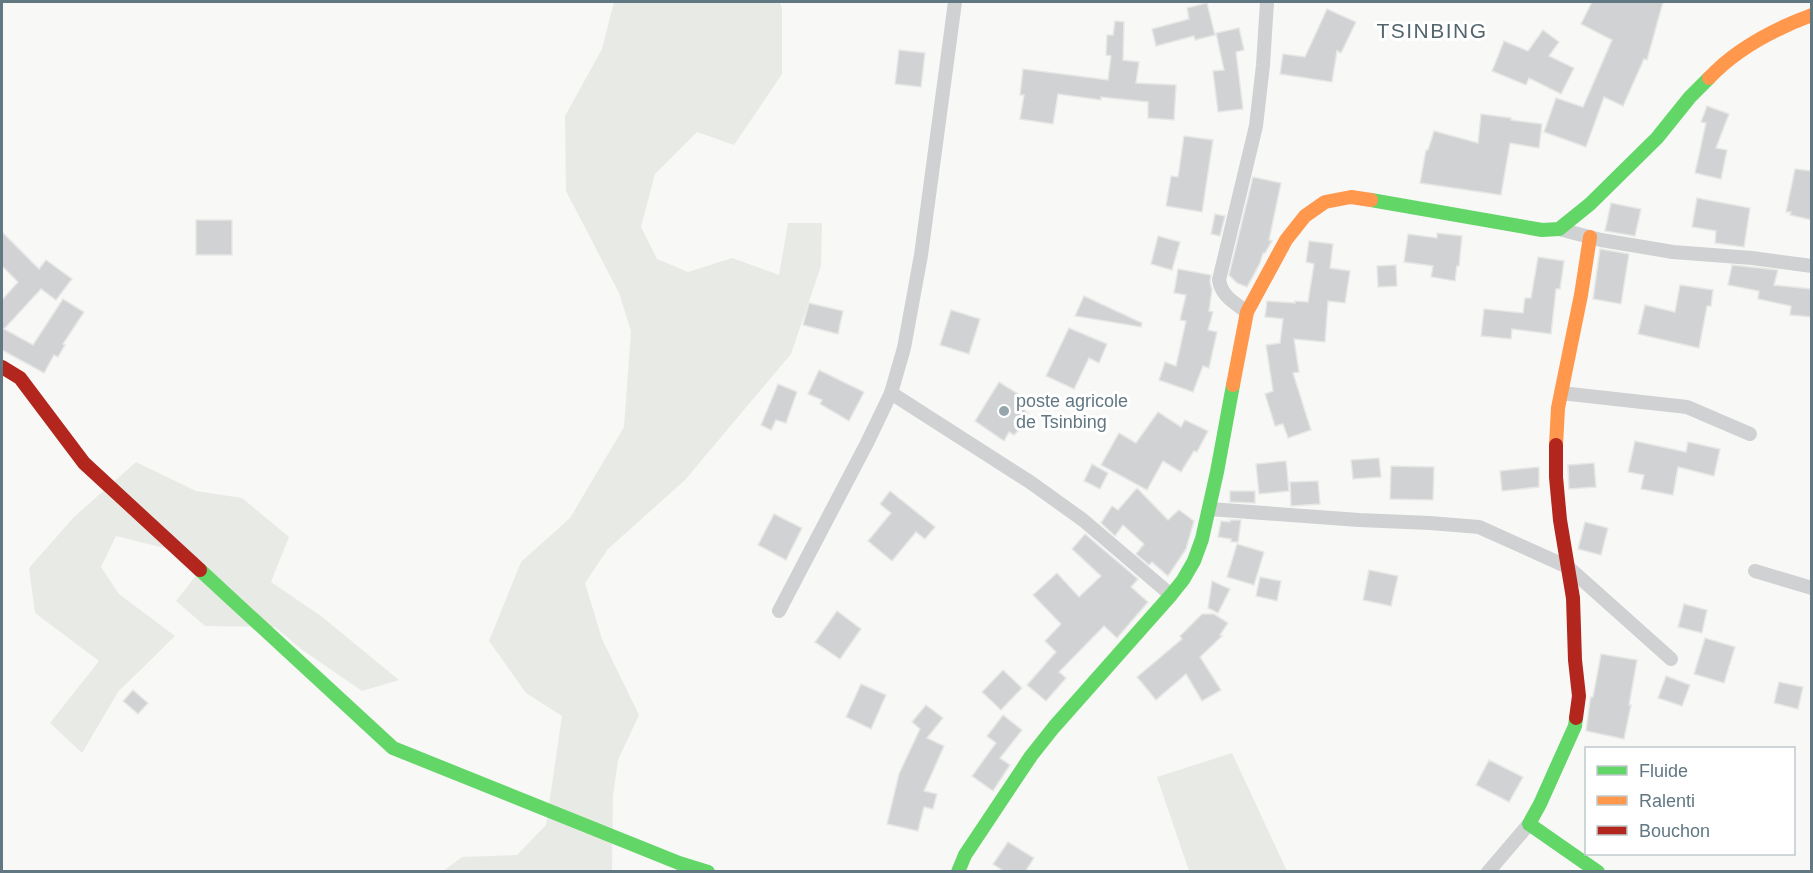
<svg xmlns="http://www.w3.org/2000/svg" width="1813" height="873" font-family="Arial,sans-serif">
	<rect width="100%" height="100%" fill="#f8f8f7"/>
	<g fill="#e8ebe5">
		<path d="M614 2H780L782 9V74L734 145 697 132 655 174 641 227 657 259 688 272 732 258 779 275 788 223H822L821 266 791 354 685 480 608 549 585 583 602 639 639 715 618 760 613 796 612 871 442 872 462 857 517 855 546 825 562 716 526 693 489 641 521 562 570 518 624 427 631 331 619 293 566 191 565 116 602 49Z"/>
		<path d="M136 462 196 491 242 498 289 537 271 582 321 616 399 680 362 691 301 649 275 627 205 626 176 601 198 573 180 552 116 536 101 567 119 594 175 636 118 692 82 753 50 723 99 661 35 613 29 568 74 517Z"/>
		<path d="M1232 753 1287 871H1189L1157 777Z"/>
	</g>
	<g fill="#d0d2d3" stroke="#e7e7e6" stroke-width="1.5">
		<path d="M1592 2H1663L1647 60 1644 59 1623 106 1604 97 1586 147 1544 132 1556 98 1583 107 1612 40 1581 24Z"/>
		<path d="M1207 3 1215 35 1195 40 1194 36 1156 46 1152 29 1189 19 1187 8Z"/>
		<path d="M1327 9 1356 22 1341 53 1337 51 1332 82 1280 74 1283 54 1305 57Z"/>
		<path d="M1115 21 1124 22 1123 60 1139 62 1136 83 1176 85 1174 120 1148 118V102L1101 97V100L1058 94 1053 124 1020 119 1024 95H1020L1023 69 1108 80 1111 56 1106 55 1107 35H1113Z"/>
		<path d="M1239 28 1244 50 1236 52 1243 109 1218 112 1213 71 1224 70 1216 33Z"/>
		<path d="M1543 30 1559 42 1549 56 1574 68 1561 94 1529 78 1526 85 1492 71 1504 41 1528 51Z"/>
		<path d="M899 50 925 53 921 87 895 84Z"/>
		<path d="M1707 106 1729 114 1716 148 1727 150 1721 179 1695 173 1706 123 1701 122Z"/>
		<path d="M1481 114 1511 118V120L1542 124 1539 148 1510 143 1501 195 1420 183 1426 150H1428L1434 131 1478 143Z"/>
		<path d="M1184 136 1213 140 1202 212 1166 206 1171 176 1178 177Z"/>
		<path d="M1795 169 1812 171V220L1790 215 1791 212H1786Z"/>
		<path d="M1253 177 1281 183 1269 240 1272 241 1265 253H1263L1260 263 1247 287 1237 283 1229 275Z"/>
		<path d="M1697 198 1750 208 1744 247 1715 243 1716 231 1692 227Z"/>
		<path d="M1611 203 1641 209 1635 236 1605 231Z"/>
		<path d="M1215 214 1225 216 1220 236 1211 234Z"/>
		<rect x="196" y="220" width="36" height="35"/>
		<path d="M2 232 39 269 46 260 72 279 56 300 41 289 4 329 33 345 63 299 84 312 63 344 65 345 58 357 54 355 44 373 2 350V300L18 282 2 266Z"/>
		<path d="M1437 233 1462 236 1459 266H1457L1455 281 1431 277 1433 266 1404 262 1408 234 1437 238Z"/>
		<path d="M1158 236 1180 242 1172 270 1151 264Z"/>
		<path d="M1309 241 1333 244 1330 268 1350 271 1345 303 1328 301 1325 342 1294 339 1299 372 1293 373 1311 430 1288 438 1283 424 1275 426 1265 394 1273 391 1266 345 1280 343 1283 319 1265 317 1267 301 1295 303V301L1308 302 1314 264 1306 262Z"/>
		<path d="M1600 249 1629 254 1621 304 1593 299Z"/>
		<path d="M1538 257 1564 261 1560 289H1556L1551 334 1512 329 1511 339 1481 336 1484 309 1523 313 1525 298H1531Z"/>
		<path d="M1396 265 1397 286 1378 287 1377 266Z"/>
		<path d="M1732 265 1778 270 1774 285 1812 289V317L1790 315 1791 306 1758 299 1759 291 1728 285Z"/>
		<path d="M1178 269 1211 275 1210 282 1212 290 1209 311 1213 312 1208 330 1217 332 1209 368 1203 366 1193 392 1159 380 1165 362 1176 366 1186 321 1180 320 1186 295 1174 293Z"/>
		<path d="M1680 285 1713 290 1711 306H1707L1699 348 1638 334 1645 305 1675 312Z"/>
		<path d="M1084 296 1142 323 1141 327 1075 316Z"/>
		<path d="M809 303 843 311 838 334 803 325Z"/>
		<path d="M951 310 980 319 969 354 940 345Z"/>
		<path d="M1069 328 1107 344 1099 363 1089 358 1074 389 1046 376Z"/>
		<path d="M819 370 864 392 849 421 820 404 822 400 808 394Z"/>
		<path d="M999 382 1028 400 1023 409 1028 413 1023 426 1014 435 1009 432 1004 441 975 421Z"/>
		<path d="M778 384 797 392 786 423 776 420 771 430 761 425Z"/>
		<path d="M1158 412 1181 427 1185 420 1208 431 1197 452 1194 451 1181 472 1163 461 1147 490 1101 465 1119 433 1136 443Z"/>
		<path d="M1635 441 1686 452 1688 442 1720 449 1714 476 1678 467 1673 495 1641 489 1644 475 1628 472Z"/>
		<path d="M1379 458 1381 477 1353 479 1351 460Z"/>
		<path d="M1286 461 1289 491 1259 494 1256 464Z"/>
		<path d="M1594 463 1596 487 1569 489 1568 465Z"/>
		<path d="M1092 464 1108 473 1100 489 1084 481Z"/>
		<path d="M1391 466 1434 467 1433 500 1390 499Z"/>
		<path d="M1539 467V487L1502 491 1500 471Z"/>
		<path d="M1318 481 1320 504 1291 506 1290 482Z"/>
		<path d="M1137 488 1168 520 1179 510 1194 521 1186 549 1168 576 1152 562 1149 565 1136 554 1144 544 1123 525 1115 536 1101 523 1112 506 1118 510Z"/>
		<path d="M890 491 935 527 925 539 916 532 892 561 868 541 891 513 880 504Z"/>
		<path d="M1230 491H1255V503L1230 502Z"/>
		<path d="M774 514 802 528 786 560 758 545Z"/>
		<path d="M1230 520H1241L1238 542H1231V539L1218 537 1221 521 1230 522Z"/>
		<path d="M1585 522 1608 528 1601 555 1578 549Z"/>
		<path d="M1085 534 1138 579 1131 587 1148 602 1117 638 1104 626 1059 672 1066 678 1046 701 1027 685 1056 652 1045 641 1061 624 1033 595 1057 573 1079 597 1101 576 1072 549Z"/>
		<path d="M1237 544 1264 552 1254 585 1227 577Z"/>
		<path d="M1369 570 1398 576 1391 606 1363 600Z"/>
		<path d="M1260 577 1281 581 1277 601 1256 596Z"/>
		<path d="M1212 581 1230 589 1218 613 1208 608Z"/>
		<path d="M1684 604 1707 610 1702 633 1678 627Z"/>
		<path d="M837 611 861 629 840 659 815 642Z"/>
		<path d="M1202 614H1214L1228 623 1220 635 1222 636 1200 657 1221 690 1202 701 1186 674 1156 700 1137 677 1182 639 1180 636Z"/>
		<path d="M1705 638 1735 647 1724 683 1694 674Z"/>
		<path d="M1601 654 1637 660 1629 705H1631L1624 739 1586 731 1590 701 1591 697H1593Z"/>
		<path d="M1003 670 1022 688 1001 710 982 692Z"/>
		<path d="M1666 676 1690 685 1682 706 1658 698Z"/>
		<path d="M1779 682 1803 687 1798 709 1774 703Z"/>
		<path d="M861 684 886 695 871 729 846 717Z"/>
		<path d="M133 690 148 703 138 714 123 701Z"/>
		<path d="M926 705 943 718 927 738 944 746 924 791 937 794 933 809 924 807 918 831 887 824 899 774 920 729 912 722Z"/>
		<path d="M1003 715 1022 730 1000 758 1010 765 993 791 972 776 996 743 987 736Z"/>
		<path d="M1489 760 1523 777 1509 802 1476 785Z"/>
		<path d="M1008 842 1034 858 1025 872H1005L993 864Z"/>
	</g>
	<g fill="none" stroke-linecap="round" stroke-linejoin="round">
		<g stroke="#d0d1d2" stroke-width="14">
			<path d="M1559 229 1601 240 1673 252 1752 258 1812 266"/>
			<path d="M1247 312C1234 302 1222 297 1219 280L1256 126 1263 65 1267 2"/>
			<path d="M891 393 904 348 921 255 955 2"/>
			<path d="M1561 393 1687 407 1750 434"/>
			<path d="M1209 509 1359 520 1430 523 1479 527 1568 567 1671 659"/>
			<path d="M1755 571 1812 588"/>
			<path d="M779 611 867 443 891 393 1030 482 1083 520 1171 595"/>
			<path d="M1488 872 1529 824"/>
		</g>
		<g stroke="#63d668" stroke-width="14">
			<path d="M1371 200 1542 230 1559 229 1590 204 1657 138 1690 97 1709 78"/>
			<path d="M200 570 393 748 679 863 708 872"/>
			<path d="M1576 718 1575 726 1540 804 1529 824 1598 872"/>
			<path d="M958 872 965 855 1031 756 1054 727 1171 595 1183 580 1194 561 1202 539 1217 472 1233 385"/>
		</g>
		<g stroke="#ff974d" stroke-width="14">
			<path d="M1709 78C1737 48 1774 29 1812 15"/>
			<path d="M1233 385 1247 312 1286 240 1305 216 1325 202 1351 197 1371 200"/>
			<path d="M1556 445 1558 408 1581 295 1590 237"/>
		</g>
		<g stroke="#b3261e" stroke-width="14">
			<path d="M2 367 20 378 84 463 200 570"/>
			<path d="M1556 445V477L1560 520 1573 598 1575 660 1579 696 1576 718"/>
		</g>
	</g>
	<circle fill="#96a5ac" stroke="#fff" stroke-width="2" cx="1004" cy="411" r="6"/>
	<g text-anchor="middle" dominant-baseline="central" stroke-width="6" stroke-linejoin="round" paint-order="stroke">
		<g font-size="18" fill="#617883" stroke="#fff" text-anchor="start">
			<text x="1016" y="401">poste agricole<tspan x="1016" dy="21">de Tsinbing</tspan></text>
		</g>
		<g font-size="21" letter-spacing="1.5" fill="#54656e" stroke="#fff">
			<text x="1432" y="30">TSINBING</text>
		</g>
	</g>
	<rect width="1813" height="873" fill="none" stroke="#617883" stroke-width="6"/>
	<rect x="1585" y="747" width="210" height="108" fill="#ffffff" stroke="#c0c9cd" stroke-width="1.5"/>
	<rect x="1597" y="766" width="30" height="9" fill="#63d668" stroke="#c0c9cd" stroke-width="1.5"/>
	<text x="1639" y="777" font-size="18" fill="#617883">Fluide</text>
	<rect x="1597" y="796" width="30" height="9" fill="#ff974d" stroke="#c0c9cd" stroke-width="1.5"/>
	<text x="1639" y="807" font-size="18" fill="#617883">Ralenti</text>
	<rect x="1597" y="826" width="30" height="9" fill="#b3261e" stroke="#c0c9cd" stroke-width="1.5"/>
	<text x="1639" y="837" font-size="18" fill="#617883">Bouchon</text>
</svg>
